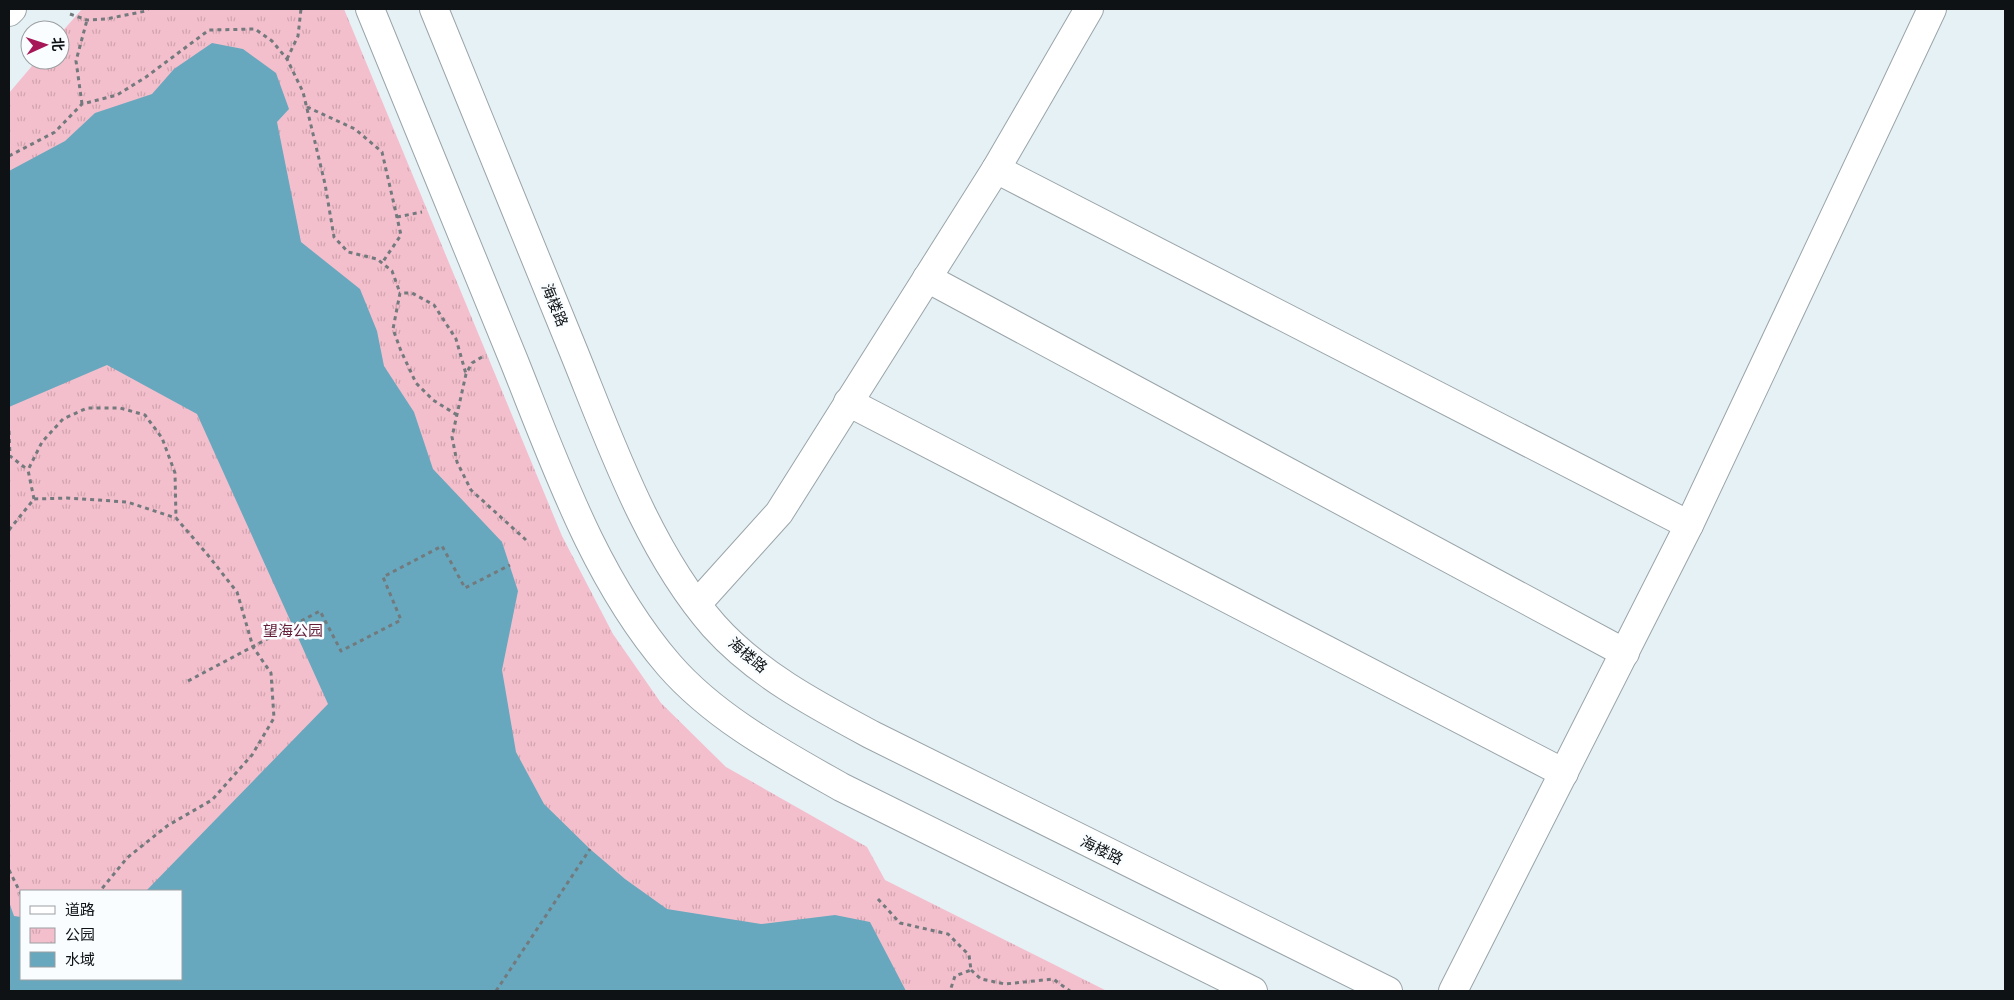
<svg xmlns="http://www.w3.org/2000/svg" width="2014" height="1000" font-family="Helvetica,'Noto Sans SC',sans-serif">
	<defs>
		<pattern id="park-tufts" width="24" height="20" patternUnits="userSpaceOnUse" patternTransform="scale(1.25)"><rect width="24" height="20" fill="#f4bfcd"/><path d="M3 7l-1-3M5 7V3M7 7l1-3M15 17l-1-3M17 17v-4M19 17l1-3" fill="none" stroke="#d0a3af"/></pattern>
	</defs>
	<rect width="100%" height="100%" fill="#e6f1f6"/>
	<path fill="url(#park-tufts)" fill-rule="evenodd" d="M82 9H344L562 536 613 634 661 703 726 767 867 847 885 880 1107 991H9V93L37 60H60V34ZM21 891H181V979H21Z"/>
	<path fill="#67a8be" d="M212 43 243 49 276 73 289 109 277 122 301 242 360 289 377 331 384 366 414 412 433 469 502 542 518 591 502 670 516 752 544 804 590 849 625 879 667 909 761 924 835 915 870 922 906 991H9V902L14 916 21 917V979H181V891H146L328 704 197 414 107 365 9 407V171L65 141 95 113 152 94 174 69Z"/>
	<g fill="none" stroke-linecap="round" stroke-linejoin="round">
		<defs>
			<g id="street">
				<path d="M996 169 1689 525"/>
				<path d="M927 278 1625 653"/>
				<path d="M848 402 1564 773"/>
				<path d="M697 604 779 513 996 169 1089 9"/>
			</g>
			<g id="secondary">
				<path d="M9 12 12 9"/>
				<path d="M1453 991 1689 525 1932 9"/>
			</g>
			<g id="primary">
				<path d="M370 9C418 126 466 244 514 361 556 466 595 579 669 665 715 718 781 753 841 787L1253 991"/>
				<path d="M434 9C481 122 527 236 573 350 610 441 648 551 714 626 757 674 816 705 872 735L1388 991"/>
			</g>
		</defs>
		<use href="#street" stroke="#9aa5a9" stroke-width="30"/>
		<use href="#secondary" stroke="#9aa5a9" stroke-width="30"/>
		<use href="#primary" stroke="#9aa5a9" stroke-width="30"/>
		<g stroke="#737a7d" stroke-width="3" stroke-dasharray="4 4" stroke-linecap="butt">
			<path d="M70 14 87 20 106 19 146 11 148 9"/>
			<path d="M287 59 298 36 301 9"/>
			<path d="M82 104 76 61 87 20"/>
			<path d="M307 107 355 129 382 152 401 235 382 263"/>
			<path d="M9 156 55 132 82 104 117 95 146 77 209 30 255 29 272 41 287 59 303 92 325 184 334 237 348 252 377 259 392 271 400 293"/>
			<path d="M397 217 422 212"/>
			<path d="M482 357 472 363 466 374 452 437 457 462 471 490 526 540"/>
			<path d="M457 415 433 400 416 383 401 351 393 329 400 293H412L434 305 456 339 466 374"/>
			<path d="M9 431 10 456 28 470"/>
			<path d="M34 499 28 470 42 442 63 419 87 408H120L145 415 162 438 175 473 176 518"/>
			<path d="M9 530 34 499 67 498 127 502 176 518 207 554 237 592 253 647 271 673 274 718 252 755 212 800 167 826 127 858 100 891"/>
			<path d="M188 681 320 611 341 651 401 620 383 577 442 546 465 588 510 565"/>
			<path d="M9 870 21 894"/>
			<path d="M878 899 900 923 948 934 969 955 971 970 955 976 950 991"/>
			<path d="M971 970 981 979 1005 984 1053 979 1070 991"/>
			<path d="M496 991 590 849"/>
		</g>
		<use href="#street" stroke="#fff" stroke-width="28"/>
		<use href="#secondary" stroke="#fff" stroke-width="28"/>
		<use href="#primary" stroke="#fff" stroke-width="28"/>
	</g>
	<g text-anchor="middle" dominant-baseline="central" stroke-width="5" stroke-linejoin="round" paint-order="stroke">
		<g font-size="15" fill="#0f1214" stroke="#f9fdff">
			<text transform="translate(555 305) rotate(68)">海楼路</text>
			<text transform="translate(748 655) rotate(40)">海楼路</text>
			<text transform="translate(1102 850) rotate(26)">海楼路</text>
		</g>
		<g font-size="15" fill="#641d37" stroke="#f9fdff">
			<text x="293" y="630">望海公园</text>
		</g>
	</g>
	<rect width="2014" height="1000" fill="none" stroke="#0f1214" stroke-width="20"/>
	<rect x="20" y="890" width="162" height="90" fill="#f9fdff" stroke="#9b9fa1"/>
	<rect x="30" y="906" width="25" height="8" fill="#ffffff" stroke="#9b9fa1"/>
	<text x="65" y="915" font-size="15" fill="#0f1214">道路</text>
	<rect x="30" y="928" width="25" height="15" fill="url(#park-tufts)" stroke="#9b9fa1"/>
	<text x="65" y="940" font-size="15" fill="#0f1214">公园</text>
	<rect x="30" y="952" width="25" height="15" fill="#67a8be" stroke="#9b9fa1"/>
	<text x="65" y="965" font-size="15" fill="#0f1214">水域</text>
	<g transform="translate(45 45) rotate(87)"><circle r="24" fill="#f9fdff" stroke="#9b9fa1"/>
	<path d="M0-4L9 19L0 12L-9 19Z" fill="#a71757"/>
	<text y="-8" font-size="14" font-weight="bold" text-anchor="middle" fill="#0f1214">北</text>
	</g>
</svg>
